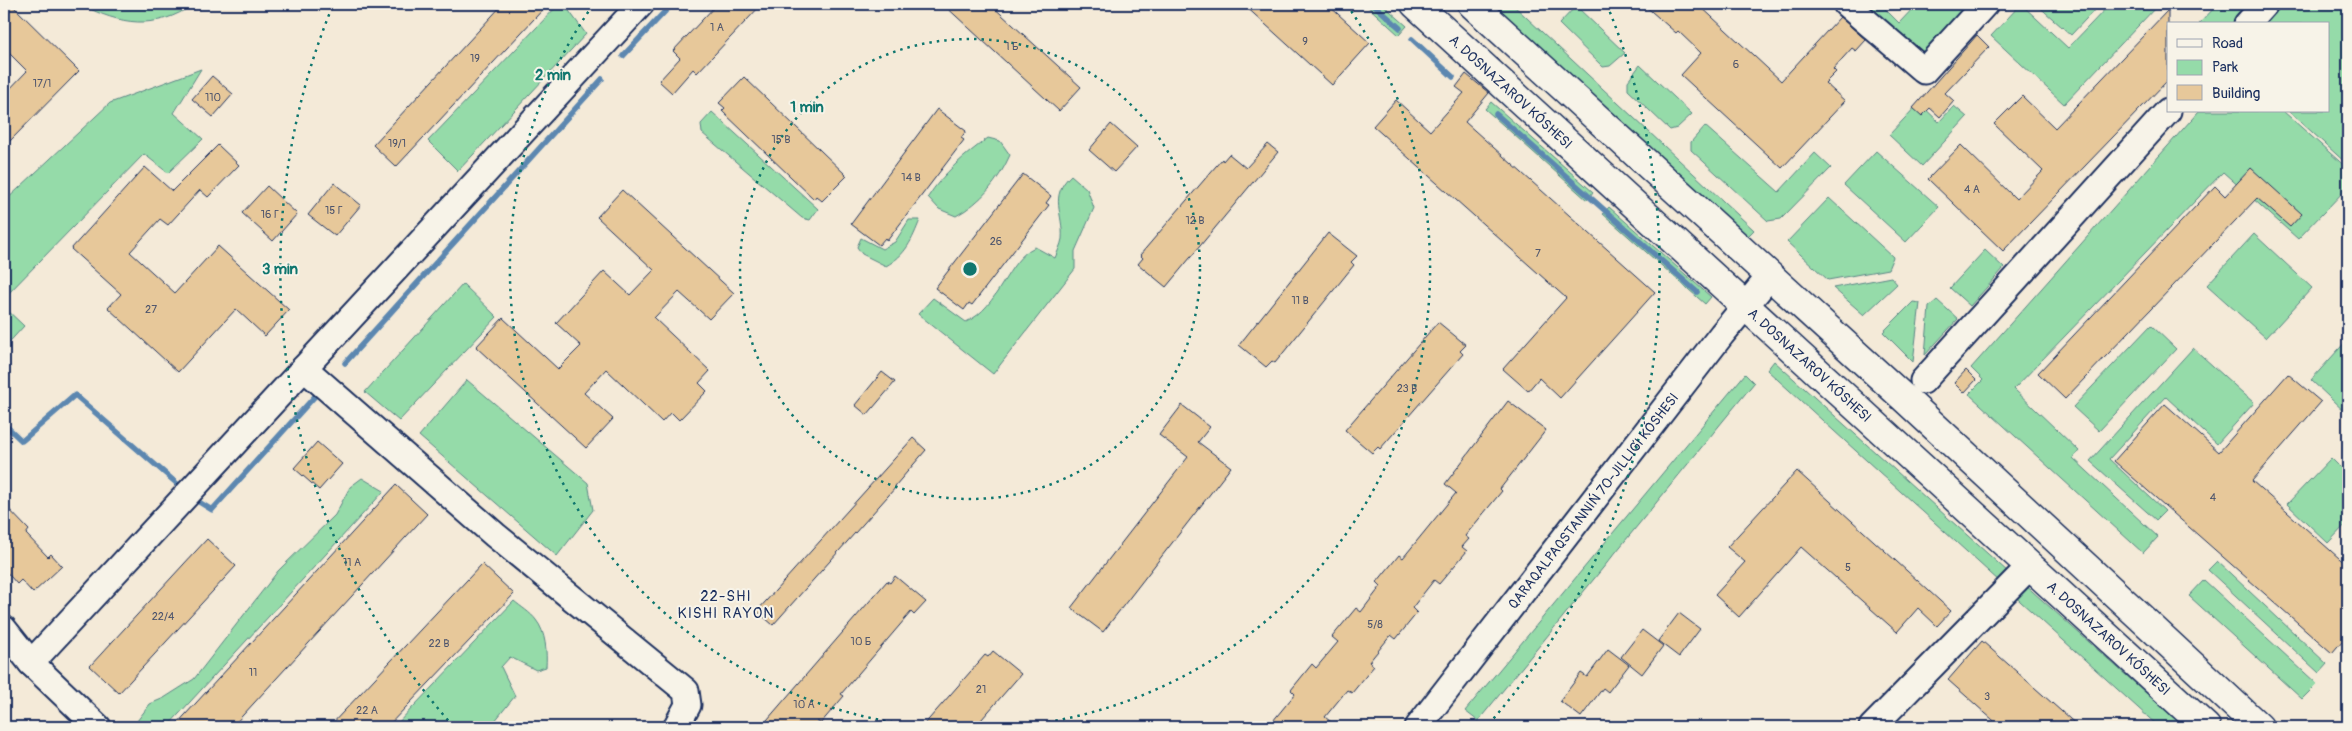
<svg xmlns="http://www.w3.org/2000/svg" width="2352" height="731" font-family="Pangolin,sans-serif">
	<rect width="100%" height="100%" fill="#f4ead8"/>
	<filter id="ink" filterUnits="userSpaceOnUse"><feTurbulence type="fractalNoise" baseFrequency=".02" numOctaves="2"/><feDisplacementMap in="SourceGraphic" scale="10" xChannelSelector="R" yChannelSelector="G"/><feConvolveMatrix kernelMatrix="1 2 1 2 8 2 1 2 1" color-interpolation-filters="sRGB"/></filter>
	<g filter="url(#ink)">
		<g fill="#95dba9" stroke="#588584">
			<path d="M80 4H194C156 31 120 25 80 4Z"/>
			<path d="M559 4H564L586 34 458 171 428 141Z"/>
			<path d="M1365 4H1382L1407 26 1399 35Z"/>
			<path d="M1491 4H1512L1754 230 1745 239Z"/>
			<path d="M1869 4H1880L1899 23 1917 4H1968L1925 51 1917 52Z"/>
			<path d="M2021 4 2068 48 2110 4H2155L2157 6 2064 104 1991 36Z"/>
			<path d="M2036 4H2100L2071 35Z"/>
			<path d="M2218 4H2348V165L2289 111H2328V24H2199Z"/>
			<path d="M1576 6 1625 53 1610 66 1603 67 1559 24Z"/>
			<path d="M1640 65 1692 114 1677 128 1670 130 1628 90V81Z"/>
			<path d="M201 69 174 113 203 139 168 173 144 154 4 298V202L110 103Z"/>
			<path d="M1491 102 1593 192 1587 200 1485 109Z"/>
			<path d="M1919 103 1939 122 1954 106 1967 117 1922 166 1889 135Z"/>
			<path d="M2199 111H2283L2348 169V187L2298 239 2223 172 2014 389 2079 451 2073 458 2158 537 2143 553 1969 394 1983 380 1971 368Z"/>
			<path d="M712 112 818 209 810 220 802 218 702 133 701 124Z"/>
			<path d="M1705 126 1779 192 1815 153 1831 168 1781 219 1768 221 1691 150V142Z"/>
			<path d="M988 138 1000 141 1010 155C998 182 981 202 956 216L939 209 928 197C943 173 965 155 988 138Z"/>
			<path d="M1876 151 1939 207 1906 242 1844 185Z"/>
			<path d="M1071 175 1087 189 1094 208 1075 251V269L993 374 918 314 933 298 966 322C1000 307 1006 260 1035 247L1055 258C1057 253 1061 245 1062 239 1064 213 1048 197 1071 175Z"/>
			<path d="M1829 198 1893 257 1888 269 1828 280 1787 242Z"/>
			<path d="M1609 207 1711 297 1705 304 1603 214Z"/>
			<path d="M909 220H920C912 240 906 255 886 266L862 254 857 247 861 238 882 249 895 242Z"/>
			<path d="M2254 234 2312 288 2266 338 2207 285Z"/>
			<path d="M1985 250 2004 268 1970 306 1950 288Z"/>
			<path d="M1891 277 1897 284 1864 315 1833 288Z"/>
			<path d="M463 284 497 317 399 421 365 392Z"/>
			<path d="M1937 300 1958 319 1925 355 1929 307Z"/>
			<path d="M1913 302 1920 303 1913 362 1883 332Z"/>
			<path d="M4 307 24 326 4 348Z"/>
			<path d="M2151 325 2176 349 2099 431 2073 407Z"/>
			<path d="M2348 339V415L2311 380Z"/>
			<path d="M2193 348 2254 403 2217 444 2166 397 2109 459 2165 511 2156 520 2090 461Z"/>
			<path d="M1774 361 2008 572 2000 582 1767 370Z"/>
			<path d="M1745 374 1754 383 1478 721 1465 711Z"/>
			<path d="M467 380 588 483 593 510 557 556 419 436Z"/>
			<path d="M2331 458 2348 475V522L2328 543 2287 504Z"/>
			<path d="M362 478 384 491 167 727H141L137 721 150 704 164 698 194 679 278 571 335 515 350 487Z"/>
			<path d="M2217 561 2327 664 2319 673 2208 570Z"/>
			<path d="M2204 580 2317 684 2302 699 2189 596Z"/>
			<path d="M2023 583 2184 727H2159L2010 592Z"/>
			<path d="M514 601C521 607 531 613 536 620 546 632 547 653 546 667L536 670 510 657 501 667 515 696 490 727H394Z"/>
		</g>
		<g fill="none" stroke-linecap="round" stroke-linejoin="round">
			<g stroke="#5c87b0" stroke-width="5.5">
				<path d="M1373 4 1400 28"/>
				<path d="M1412 39 1453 77"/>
				<path d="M623 56 672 4"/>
				<path d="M1496 114 1697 292"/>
				<path d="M345 363 602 79"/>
				<path d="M4 424 22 441 75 395 182 488"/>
				<path d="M199 502 212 510 316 395"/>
			</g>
		</g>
		<g fill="#e7c89a" stroke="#1b2f5e">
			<path d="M4 4H11L79 71 4 147V95L27 71 4 48Z"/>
			<path d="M503 4H548L396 167 373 145Z"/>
			<path d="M717 4H762L697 73 693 69 672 93 659 81 680 58 673 51Z"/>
			<path d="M943 4H990L1081 87 1059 111Z"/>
			<path d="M1243 4H1327L1370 43 1332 85Z"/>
			<path d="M1643 4H1698L1781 81 1840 17 1866 40 1856 51 1852 48 1833 69 1836 72 1825 83 1845 101 1782 168 1681 75 1701 53 1678 31 1676 33Z"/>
			<path d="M2168 10V80L2003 251 1928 179 1961 145 2016 199 2043 171 1994 124 2022 96 2055 128Z"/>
			<path d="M1977 35 1989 47 1945 93 1954 101 1940 117 1930 108 1922 116 1913 108Z"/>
			<path d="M1466 74 1489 93 1465 122 1655 292 1560 398 1539 378 1528 391 1503 369 1566 298 1373 126 1396 100 1430 131 1464 93 1456 87Z"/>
			<path d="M212 76 233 94 213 117 192 99Z"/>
			<path d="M744 77 847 176 822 201 816 196 814 199 722 111 725 108 719 103Z"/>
			<path d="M937 109 966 131 961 138 964 140 887 241 885 238 879 245 851 224Z"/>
			<path d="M1111 124 1137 147 1114 172 1089 150Z"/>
			<path d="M1268 144 1278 152 1166 287 1138 264 1143 258 1140 255 1222 159 1223 161 1229 154 1246 168Z"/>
			<path d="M218 145 239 165 208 197 200 190 168 225 160 219 130 252 175 293 218 246 289 310 265 336 236 309 178 372 108 308 121 294 71 249 145 167 172 191Z"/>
			<path d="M2251 168 2302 214 2290 227 2257 198 2065 399 2038 373 2215 186 2225 196Z"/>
			<path d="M1023 174 1051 196 1046 203 1049 205 972 305 969 303 964 310 935 288Z"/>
			<path d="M334 183 361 205 335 236 308 215Z"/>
			<path d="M267 186 297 214 273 241 242 213Z"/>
			<path d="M622 190 734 293 709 319 679 292 654 318 710 371 699 383 707 391 679 420 671 412 662 422 606 369 584 393 613 419 586 448 476 347 503 318 558 369 581 346 556 323 604 271 630 295 654 270 597 217Z"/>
			<path d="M1328 233 1357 256 1351 262 1354 265 1275 363 1272 361 1266 367 1239 345Z"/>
			<path d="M1438 322 1466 345 1460 351 1463 354 1380 449 1378 447 1372 453 1345 430Z"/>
			<path d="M1966 370 1976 380 1964 393 1954 383Z"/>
			<path d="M882 372 895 382 867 415 855 405Z"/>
			<path d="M2288 374 2321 402 2252 481 2348 566V634L2332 653 2114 461 2165 404 2219 452Z"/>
			<path d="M1508 401 1546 430 1500 489 1502 491 1465 536 1469 539 1462 547 1467 551 1439 584 1434 580 1412 608 1417 613 1396 639 1391 635 1369 662 1374 666 1352 693 1347 690 1325 717 1337 727H1268L1295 694 1291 690 1312 664 1316 668 1338 642 1332 637 1356 608 1361 612 1381 586 1377 582 1399 555 1403 558 1456 493 1445 484Z"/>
			<path d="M1182 405 1210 427 1198 442 1231 467 1103 632 1071 608 1188 457 1159 435Z"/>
			<path d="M913 438 926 450 895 486 896 487 773 625 757 611Z"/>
			<path d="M317 442 342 464 319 490 294 468Z"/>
			<path d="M1797 471 1951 611 1937 626 1918 608 1897 632 1801 547 1739 617 1715 595 1745 562 1727 547Z"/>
			<path d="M396 485 427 514 265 691 232 727H174Z"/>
			<path d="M4 504 29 530 26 534 48 557 51 554 62 566 33 593 21 580 17 584 4 569Z"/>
			<path d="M207 539 236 566 119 693 90 666Z"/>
			<path d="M482 564 514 594 387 727H329Z"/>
			<path d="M895 576 926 602 914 615 911 612 841 694 844 696 820 724 818 721 813 727H761L887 581 890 583Z"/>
			<path d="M1679 613 1700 629 1679 657 1658 641Z"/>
			<path d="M1642 630 1663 646 1642 674 1621 657Z"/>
			<path d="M1982 641 2079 727H2001L1985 713 1948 680Z"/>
			<path d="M1608 649 1629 665 1608 692 1603 688 1581 717 1560 701 1581 673 1587 677Z"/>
			<path d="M993 651 1021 674 975 727H922L985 655 988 657Z"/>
		</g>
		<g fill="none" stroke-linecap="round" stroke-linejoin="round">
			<defs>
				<g id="minor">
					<path d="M1846 4 1924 71 1985 4"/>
					<path d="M2247 24 2265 4"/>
					<path d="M304 368 495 535 686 691 688 705 676 727"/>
					<path d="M1923 381 2168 111"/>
					<path d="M4 629 31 663 98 727"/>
					<path d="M31 663 641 4"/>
					<path id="s1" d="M1418 727 1722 334 1770 276"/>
					<path d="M1872 727 2029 567"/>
				</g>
				<g id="major">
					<path id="s2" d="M1415 4 2206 727"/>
					<path d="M1472 4 1905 399 2259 727"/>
				</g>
			</defs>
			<use href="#minor" stroke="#1b2f5e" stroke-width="29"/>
			<use href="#major" stroke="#1b2f5e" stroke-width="31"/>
			<use href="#minor" stroke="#f7f3e8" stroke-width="25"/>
			<use href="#major" stroke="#f7f3e8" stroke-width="28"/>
		</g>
	</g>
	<g fill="none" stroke="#0f766e" stroke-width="2.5" stroke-dasharray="2.5 5">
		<circle cx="970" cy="269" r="230"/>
		<path d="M930 727A460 460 0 0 1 593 5M1347 5A460 460 0 0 1 1010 727"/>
		<path d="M453 726A690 690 0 0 1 333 5M1607 5A690 690 0 0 1 1487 726"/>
	</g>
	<g text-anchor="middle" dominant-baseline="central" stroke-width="4" stroke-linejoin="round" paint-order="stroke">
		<g font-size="11" fill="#4e556d">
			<text x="717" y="27">1 А</text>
			<text x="1305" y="41">9</text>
			<text x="1012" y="46">1 Б</text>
			<text x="475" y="58">19</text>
			<text x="1736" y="64">6</text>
			<text x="42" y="83">17/1</text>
			<text x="213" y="97">110</text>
			<text x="781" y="139">15 В</text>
			<text x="397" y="143">19/1</text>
			<text x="911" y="177">14 В</text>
			<text x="1972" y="189">4 А</text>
			<text x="334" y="210">15 Г</text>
			<text x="270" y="214">16 Г</text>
			<text x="1195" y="220">12 В</text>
			<text x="996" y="241">26</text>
			<text x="1538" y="253">7</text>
			<text x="1300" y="300">11 В</text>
			<text x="151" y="309">27</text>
			<text x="1407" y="388">23 В</text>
			<text x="2213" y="497">4</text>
			<text x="352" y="562">11 А</text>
			<text x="1848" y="567">5</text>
			<text x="163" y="616">22/4</text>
			<text x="1375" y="624">5/8</text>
			<text x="861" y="641">10 Б</text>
			<text x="439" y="643">22 В</text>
			<text x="253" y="672">11</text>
			<text x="981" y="689">21</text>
			<text x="1987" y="696">3</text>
			<text x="804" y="704">10 А</text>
			<text x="367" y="710">22 А</text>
		</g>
		<g font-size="14" fill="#1b2f5e" stroke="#f7f3e8">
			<text stroke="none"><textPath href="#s2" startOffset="130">A. DOSNAZAROV KÓSHESI</textPath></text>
			<text stroke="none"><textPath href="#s2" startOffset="535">A. DOSNAZAROV KÓSHESI</textPath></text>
			<text stroke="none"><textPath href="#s1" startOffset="286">QARAQALPAQSTANNIŃ 70-JILLIǴI KÓSHESI</textPath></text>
			<text stroke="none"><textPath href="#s2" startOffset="940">A. DOSNAZAROV KÓSHESI</textPath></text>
		</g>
		<g font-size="15" letter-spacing="1" fill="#1b2f5e" stroke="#f7f3e8">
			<text x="726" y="596">22-SHI<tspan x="726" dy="17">KISHI RAYON</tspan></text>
		</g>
	</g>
	<circle cx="970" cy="269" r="8" fill="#0f766e" stroke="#f7f3e8" stroke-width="2.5"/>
	<g font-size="15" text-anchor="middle" font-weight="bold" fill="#0f766e" stroke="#f7f3e8" stroke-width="4" stroke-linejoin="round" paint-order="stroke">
		<text x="553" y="80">2 min</text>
		<text x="807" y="112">1 min</text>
		<text x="280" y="274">3 min</text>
	</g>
	<rect width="2352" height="731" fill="none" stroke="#f7f3e8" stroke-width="20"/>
	<rect x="10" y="10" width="2332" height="711" fill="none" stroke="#1b2f5e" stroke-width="2" filter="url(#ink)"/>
	<rect x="2167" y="22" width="162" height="90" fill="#f7f3e8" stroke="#9fa5b1"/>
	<rect x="2177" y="39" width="25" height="8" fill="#f7f3e8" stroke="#9fa5b1"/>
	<text x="2212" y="48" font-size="15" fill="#1b2f5e">Road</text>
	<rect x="2177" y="60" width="25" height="15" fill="#95dba9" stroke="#9fa5b1"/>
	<text x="2212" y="72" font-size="15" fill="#1b2f5e">Park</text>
	<rect x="2177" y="85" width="25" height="15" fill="#e7c89a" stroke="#9fa5b1"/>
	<text x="2212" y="98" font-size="15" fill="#1b2f5e">Building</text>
</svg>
